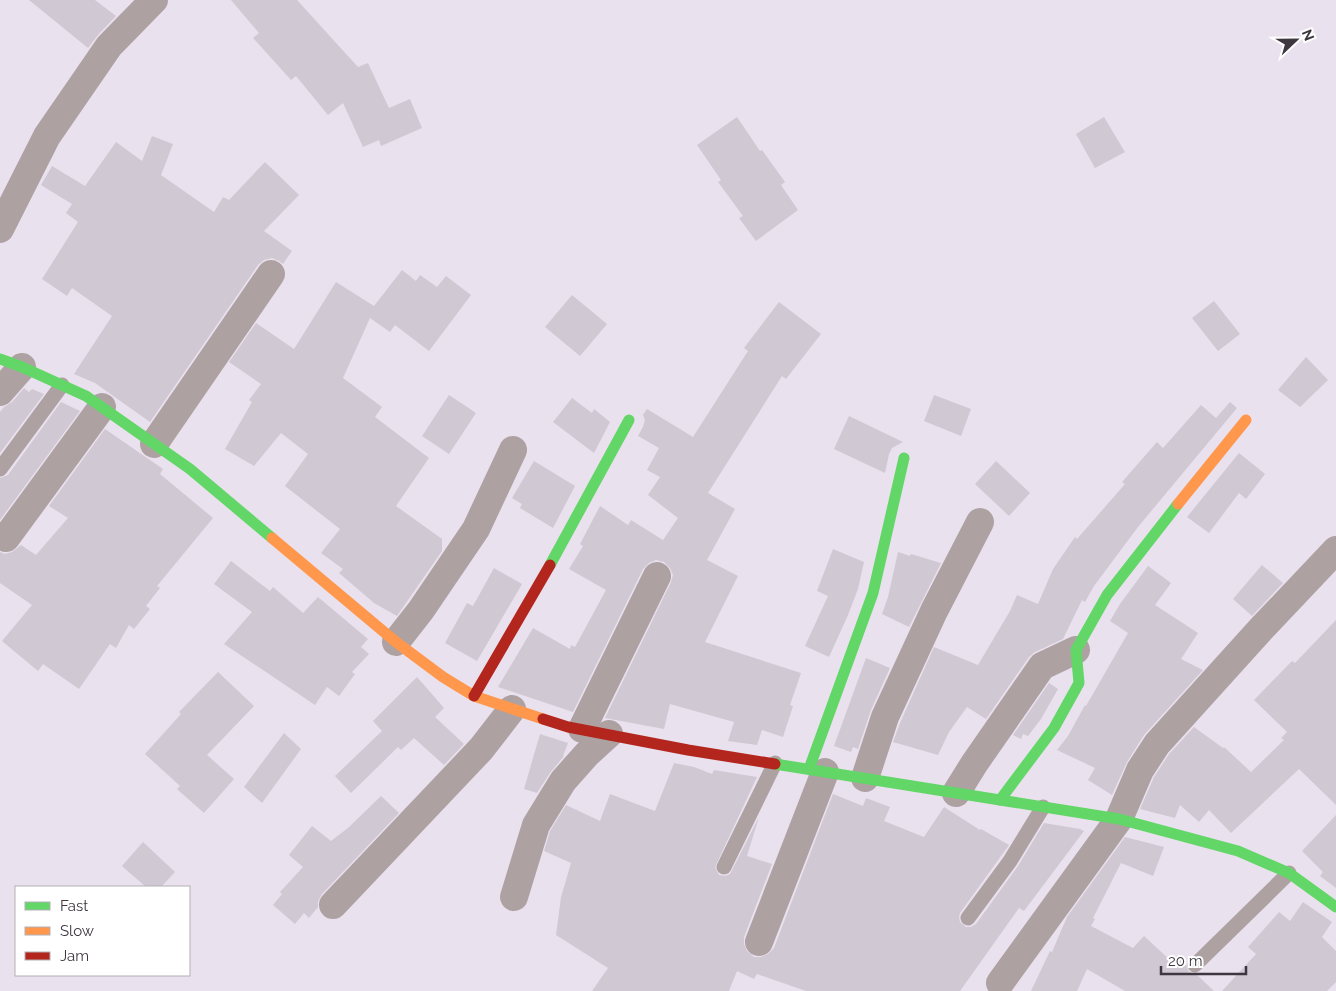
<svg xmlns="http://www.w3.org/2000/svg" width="1336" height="991" font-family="Raleway,sans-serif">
	<rect width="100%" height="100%" fill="#eae1ee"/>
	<g fill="#d0c8d3">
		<path d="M29 0H95L116 16 98 35 88 48Z"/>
		<path d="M231 0H297L358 67 368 63 389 108 410 99 422 128 381 146 379 140 363 147 343 103 328 115 296 76 291 80 253 38 259 33Z"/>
		<path d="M737 117 760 151 762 150 785 182 781 185 798 210 756 241 739 218 743 216 718 182 721 180 697 145Z"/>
		<path d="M1104 117 1125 152 1095 168 1076 134Z"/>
		<path d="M152 136 173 144 161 175 214 212 223 197 229 200 265 162 299 195 264 231 292 251 283 264 279 261 272 258 264 260 258 265 150 422 95 383 74 374 112 316 72 288 67 296 42 279 78 222 66 213 72 204 41 185 52 166 85 186 116 142 142 161Z"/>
		<path d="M402 270 416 281 420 275 437 287 446 276 471 295 429 351 395 325 390 332 370 318 343 378 382 407 375 417 429 458 396 506 442 539V551L397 616 374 603 339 573 343 569 321 553 340 529 285 486 308 454 281 433 254 466 225 449 252 402 249 400 261 384 229 362 256 323 294 349 336 282 374 306Z"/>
		<path d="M572 295 607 324 580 356 545 327Z"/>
		<path d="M1214 301 1240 334 1218 351 1192 318Z"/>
		<path d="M779 302 821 334 786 379 782 376 708 493 735 509 707 560 738 576 705 642 801 673 790 705 793 706 783 737 762 730 757 745 728 741 734 722 670 704 664 729 605 718 671 582 673 575 670 568 664 562 656 560 649 563 643 569 573 712 498 687 533 628 570 649 571 645 575 647 606 590 569 569 583 546 580 544 600 506 628 525 631 520 663 540 678 518 648 495 660 477 647 470 659 448 638 436 643 427 645 420 643 415 647 409 693 437 748 351 744 348Z"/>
		<path d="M1306 357 1328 380 1300 407 1278 390Z"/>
		<path d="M24 388 29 392 32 389 44 394 0 453V412L4 407 12 402Z"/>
		<path d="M449 395 476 413 449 454 422 436Z"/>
		<path d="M934 395 971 409 961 436 924 421Z"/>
		<path d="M572 398 592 413 594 409 610 422 594 453 553 422Z"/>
		<path d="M61 402 80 411 0 520V478L8 475Z"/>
		<path d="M1230 402 1237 408 1138 527 1094 586 1085 602 1082 600 1063 639 1035 652 1029 657 986 719 967 707 949 732 938 755 893 742 900 723 934 647 978 665 1010 611 1017 595 1038 604 1053 569 1075 537 1077 539 1125 484 1122 482 1157 442 1163 448 1201 405 1216 418Z"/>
		<path d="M849 416 903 442 892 448 889 454 885 473 834 449Z"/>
		<path d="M105 429 163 469 160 474 213 518 157 586 160 588 146 606 150 609 134 629 129 625 116 648 110 644 79 689 43 664 38 671 2 641 32 605 0 583V552L5 554 12 552 21 545 36 555 68 518 49 506Z"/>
		<path d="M1239 453 1265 474 1246 499 1239 493 1209 533 1187 517Z"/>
		<path d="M534 461 575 486 553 528 520 508 522 504 512 498Z"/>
		<path d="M996 461 1030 493 1009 516 975 484Z"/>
		<path d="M833 549 864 562 858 589 848 615 829 657 805 646 828 596 817 591Z"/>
		<path d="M898 552 910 556 911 554 941 563 909 627 882 614 888 597Z"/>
		<path d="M231 561 270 591 273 587 303 613 318 597 368 639 361 647 369 654 352 672 355 674 339 696 327 687 315 705 224 644 252 612 214 584Z"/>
		<path d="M1262 565 1283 583 1252 616 1233 599Z"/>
		<path d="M1148 566 1171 583 1155 605 1198 633 1181 659 1203 670 1144 735 1127 762 1112 795 1088 780 1095 768 1057 750 1068 736 1085 705 1086 706 1128 633 1110 621 1120 604Z"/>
		<path d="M494 568 522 584 477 661 445 643 467 603 473 606Z"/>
		<path d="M1336 620V805L1299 769 1231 833 1209 810 1199 822 1180 805 1175 818 1140 809 1154 777 1169 754 1194 727 1223 748 1224 747 1251 772 1284 740 1281 738 1287 732 1254 700 1292 661 1295 663Z"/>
		<path d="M866 658 890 668 871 710 858 749 853 747 851 752 834 746Z"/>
		<path d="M218 672 254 706 207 755 234 779 204 813 177 789 180 786 145 754 181 714 179 712Z"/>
		<path d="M417 677 444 708 435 717 464 744 444 765 414 738 401 750 398 747 351 793 335 776 382 731 373 721Z"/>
		<path d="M1049 683 1058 689 1041 719 1028 736 1023 734 1021 739 1013 735Z"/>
		<path d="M284 733 301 749 262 803 244 787Z"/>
		<path d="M540 734 568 743 563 756H564L550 773 537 793 524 789Z"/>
		<path d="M674 763 694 767 712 774 714 770 757 777 715 867 719 875 725 876 730 874 759 817 747 856 772 864 744 937V944L747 951 754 957H761L768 954 774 948 833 794 863 806 866 798 890 807 884 821 924 837 944 807 980 830 981 829 1009 845 960 913 959 917 960 922 966 927H971L976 924 1018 866 1044 823 1080 829 1084 831 1024 911 1019 908 960 991H806L757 974 754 979 737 971 729 991H592L608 968 556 935 561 897 571 863 544 851 550 831 566 805 600 821 610 794 655 811Z"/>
		<path d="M381 796 399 813 322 894 318 901V907L309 918 304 913 295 924 273 905 282 894 280 892 303 867 289 855 312 826 331 841 348 828Z"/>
		<path d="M1336 815V888L1320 876 1323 872 1302 851Z"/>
		<path d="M1125 837 1164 847 1153 876 1121 863 1093 918 1095 919 1091 926 1133 948 1144 936 1171 961 1176 956 1186 965 1189 972 1196 974 1214 991H1125L1087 969 1077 991H1031L1050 951 1052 952 1067 917Z"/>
		<path d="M143 842 175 872 161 887H146L122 866Z"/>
		<path d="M1303 902 1332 922 1322 937 1336 951V982L1327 991H1222L1256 954 1248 947 1279 912 1290 921Z"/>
	</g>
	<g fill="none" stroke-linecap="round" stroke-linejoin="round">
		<g stroke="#ada1a2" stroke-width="15">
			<path d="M0 469 62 385"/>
			<path d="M724 867 775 763"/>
			<path d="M968 918 1010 861 1043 807"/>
			<path d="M1195 965 1289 873"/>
		</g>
		<g stroke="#ada1a2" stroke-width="28">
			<path d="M0 229 47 136 109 46 154 0"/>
			<path d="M0 392 22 367"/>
			<path d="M154 444 271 274"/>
			<path d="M6 538 102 407"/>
			<path d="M396 642 421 610 476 529 513 450"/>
			<path d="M582 729 657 576"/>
			<path d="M865 778 885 717 934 611 980 522"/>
			<path d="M956 793 974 764 1042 666 1076 650"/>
			<path d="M514 897 536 825 563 781 587 754 609 734"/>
			<path d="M333 905 481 749 512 709"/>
			<path d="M759 942 825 772"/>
			<path d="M1000 983 1119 819 1140 770 1157 744 1261 629 1336 550"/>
		</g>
		<g stroke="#63d668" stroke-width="11">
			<path d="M0 359 22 367 86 396 190 469 272 538"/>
			<path d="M550 565 629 420"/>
			<path d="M775 764 1119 819 1238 851 1289 873 1336 907"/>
			<path d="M809 769 873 593 904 458"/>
			<path d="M1000 800 1054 728 1079 683 1076 650 1107 595 1178 504"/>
		</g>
		<g stroke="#ff974d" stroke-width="11">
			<path d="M1178 504 1246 420"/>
			<path d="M272 538 396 642 443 677 474 696 543 719"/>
		</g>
		<g stroke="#b3261e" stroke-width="11">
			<path d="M474 696 550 565"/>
			<path d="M543 719 568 727 688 750 775 764"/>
		</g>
	</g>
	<rect x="15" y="886" width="175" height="90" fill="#ffffff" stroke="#b2afb3"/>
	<rect x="25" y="902" width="25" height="8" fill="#63d668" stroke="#b2afb3"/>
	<text x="60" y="911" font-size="15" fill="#3e3740">Fast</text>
	<rect x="25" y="927" width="25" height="8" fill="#ff974d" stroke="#b2afb3"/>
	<text x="60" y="936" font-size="15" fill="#3e3740">Slow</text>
	<rect x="25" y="952" width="25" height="8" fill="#b3261e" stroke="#b2afb3"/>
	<text x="60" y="961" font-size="15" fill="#3e3740">Jam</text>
	<g transform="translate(1296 40) rotate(68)" stroke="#ffffff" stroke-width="4" paint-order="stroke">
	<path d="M0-4L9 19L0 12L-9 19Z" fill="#3e3740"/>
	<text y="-8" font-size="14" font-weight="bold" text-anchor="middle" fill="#3e3740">N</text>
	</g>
	<path d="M1161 966v8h85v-8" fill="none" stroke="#3e3740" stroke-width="2.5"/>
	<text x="1168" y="966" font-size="15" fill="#3e3740" stroke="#ffffff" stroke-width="4" paint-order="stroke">20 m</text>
</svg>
